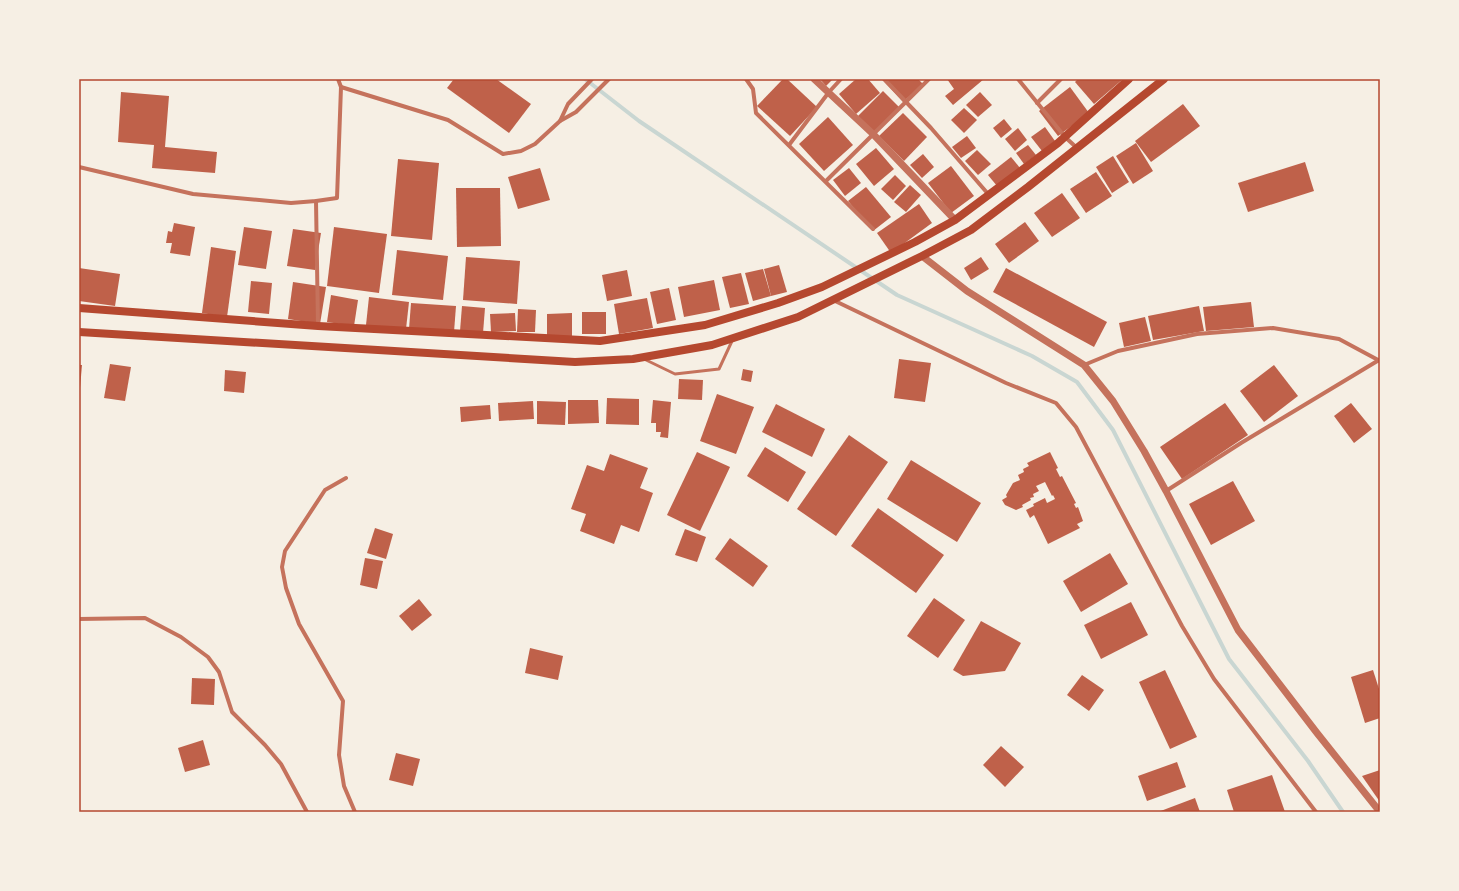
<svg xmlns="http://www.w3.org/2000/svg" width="1459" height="891" font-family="Raleway,sans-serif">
	<rect width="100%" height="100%" fill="#f6efe4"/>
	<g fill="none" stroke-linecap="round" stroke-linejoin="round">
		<path stroke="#c9d6d2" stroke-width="4" d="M585 79 639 121 897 295 1032 356 1077 382 1113 430 1229 659 1308 761 1343 812"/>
	</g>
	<g fill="#bf614a">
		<path d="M454 79H496L531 104 509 133 447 88Z"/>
		<path d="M783 79H787L817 107 790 136 757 106Z"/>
		<path d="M820 79H833L826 86Z"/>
		<path d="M856 79H868L880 93 856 114 839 94Z"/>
		<path d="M882 79H918L923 84 903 102Z"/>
		<path d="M947 79H984L953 105 945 96 954 89Z"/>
		<path d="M1078 79H1123L1094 104 1075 82Z"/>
		<path d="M1070 87 1089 113 1058 136 1039 111Z"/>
		<path d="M883 91 899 107 874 132 858 116Z"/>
		<path d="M121 92 169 96 165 147 217 152 215 173 152 168 154 145 118 142Z"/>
		<path d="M980 92 992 105 978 117 966 105Z"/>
		<path d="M1183 104 1200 126 1151 162 1135 141Z"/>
		<path d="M964 108 977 120 964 133 951 120Z"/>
		<path d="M903 113 927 137 904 161 879 136Z"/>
		<path d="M828 117 853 145 824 171 799 144Z"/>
		<path d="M1004 119 1012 129 1001 138 993 128Z"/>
		<path d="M1045 127 1055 141 1042 151 1031 137Z"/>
		<path d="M1018 128 1027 140 1015 151 1005 139Z"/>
		<path d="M967 136 976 148 961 158 952 147Z"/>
		<path d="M1136 143 1153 171 1133 184 1116 156Z"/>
		<path d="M1028 145 1036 155 1024 164 1016 153Z"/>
		<path d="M876 148 894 169 874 186 856 164Z"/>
		<path d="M977 150 991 164 978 175 965 161Z"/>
		<path d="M923 154 934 167 922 178 910 165Z"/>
		<path d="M1113 156 1129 182 1112 193 1096 167Z"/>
		<path d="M1011 157 1020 168 997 186 988 175Z"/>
		<path d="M398 159 439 163 432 240 391 236Z"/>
		<path d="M1305 162 1314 191 1248 212 1238 183Z"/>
		<path d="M951 166 974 196 951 213 928 183Z"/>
		<path d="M540 168 550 200 518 209 508 177Z"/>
		<path d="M849 168 861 183 845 196 833 180Z"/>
		<path d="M1096 172 1112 196 1086 213 1070 189Z"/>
		<path d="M895 175 906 186 893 200 881 189Z"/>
		<path d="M910 185 921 195 906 212 894 202Z"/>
		<path d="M866 187 891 217 873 231 848 201Z"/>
		<path d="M456 188H500L501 246 457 247Z"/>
		<path d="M1062 193 1080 218 1052 237 1034 213Z"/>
		<path d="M919 204 932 223 891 253 877 233Z"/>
		<path d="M1025 222 1039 241 1009 263 995 244Z"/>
		<path d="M174 223 195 227 190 256 170 253 172 243H166L168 231 172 232Z"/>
		<path d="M244 227 272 231 266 269 238 265Z"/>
		<path d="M334 227 387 234 379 293 327 286Z"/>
		<path d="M293 229 321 233 315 270 287 266Z"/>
		<path d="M211 247 236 251 227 317 202 313Z"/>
		<path d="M397 250 448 256 443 300 392 295Z"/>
		<path d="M466 257 520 261 517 304 463 300Z"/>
		<path d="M981 257 989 269 971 280 964 268Z"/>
		<path d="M779 265 787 292 771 296 764 269Z"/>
		<path d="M79 268 120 274 115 306 79 301Z"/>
		<path d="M1006 268 1107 322 1094 347 993 292Z"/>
		<path d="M763 269 771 296 753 301 745 273Z"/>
		<path d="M627 270 632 296 607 301 602 275Z"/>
		<path d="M741 273 749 304 730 308 722 277Z"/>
		<path d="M714 280 720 310 684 317 678 287Z"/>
		<path d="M251 281 272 283 269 314 248 312Z"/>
		<path d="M293 282 326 287 320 324 288 319Z"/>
		<path d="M669 288 676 320 657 324 650 292Z"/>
		<path d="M331 295 358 300 354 326 327 322Z"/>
		<path d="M369 297 409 302 406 329 366 325Z"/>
		<path d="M647 298 653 328 619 334 614 304Z"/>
		<path d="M1251 302 1254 327 1206 331 1203 307Z"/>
		<path d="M411 303 456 306 454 332 409 329Z"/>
		<path d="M462 306 485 308 483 333 460 331Z"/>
		<path d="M1199 306 1204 331 1153 340 1148 316Z"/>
		<path d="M518 309 536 310 535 332H517Z"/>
		<rect x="582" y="312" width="24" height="22"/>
		<path d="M515 313 516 331 491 332 490 314Z"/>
		<path d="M572 313V339H547V314Z"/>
		<path d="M1145 317 1151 341 1124 347 1119 323Z"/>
		<path d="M899 359 931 363 925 402 894 398Z"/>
		<path d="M110 364 131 367 125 401 104 398Z"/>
		<path d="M79 365H82L80 388H79Z"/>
		<path d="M1274 365 1298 396 1264 422 1240 391Z"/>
		<path d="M743 369 753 371 751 382 741 380Z"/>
		<path d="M225 370 246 372 244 393 224 391Z"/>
		<path d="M679 379 703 380 702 400 678 399Z"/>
		<path d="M717 394 754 407 736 454 700 441Z"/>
		<path d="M607 398 639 399V425L606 424Z"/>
		<path d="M568 400H598L599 423 568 424Z"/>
		<path d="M653 400 671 402 668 438 660 437 661 432H656V423H651Z"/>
		<path d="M533 401 534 419 499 421 498 403Z"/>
		<path d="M537 401 566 402 565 425 537 424Z"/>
		<path d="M1225 403 1248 435 1182 479 1160 447Z"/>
		<path d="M1351 403 1372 429 1354 443 1334 416Z"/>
		<path d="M776 404 825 429 812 457 762 432Z"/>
		<path d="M490 405 491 419 461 422 460 407Z"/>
		<path d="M849 435 888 462 836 536 797 509Z"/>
		<path d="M765 447 806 472 788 502 747 476Z"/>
		<path d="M697 452 730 467 700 531 667 515Z"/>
		<path d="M1050 452 1058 468 1056 469 1060 477 1062 476 1076 503 1074 504 1076 508 1078 507 1083 521 1077 524 1080 528 1048 544 1034 515 1030 518 1026 510 1034 506 1033 504 1045 498 1047 503 1055 499 1053 495 1052 496 1045 482 1036 486 1039 491 1033 494 1034 497 1030 498 1031 500 1022 505 1023 507 1016 510 1005 505 1002 500 1007 497 1006 495 1013 483 1020 480 1018 475 1024 472 1023 469 1029 466 1027 463Z"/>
		<path d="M610 454 648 468 640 488 653 493 639 532 621 525 614 544 580 531 586 514 571 509 587 465 604 471Z"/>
		<path d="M911 460 981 503 957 542 887 499Z"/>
		<path d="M1233 481 1255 521 1211 545 1189 504Z"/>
		<path d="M878 508 944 555 916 593 851 546Z"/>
		<path d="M375 528 393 534 386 559 367 553Z"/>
		<path d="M685 529 706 537 697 562 675 555Z"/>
		<path d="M730 538 768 566 753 587 715 559Z"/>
		<path d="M1110 553 1128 584 1081 612 1063 581Z"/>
		<path d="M365 558 383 561 377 589 360 585Z"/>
		<path d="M934 598 965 620 938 658 907 636Z"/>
		<path d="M419 599 432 615 412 631 399 616Z"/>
		<path d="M1131 602 1148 635 1101 659 1084 625Z"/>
		<path d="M981 621 1021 643 1005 671 963 676 953 670Z"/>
		<path d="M530 648 563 656 558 680 525 673Z"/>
		<path d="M1165 670 1197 737 1170 749 1139 682Z"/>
		<path d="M1373 670 1380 692V718L1365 723 1351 677Z"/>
		<path d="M1082 675 1104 690 1089 711 1067 695Z"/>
		<path d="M192 678 215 679 214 705 191 704Z"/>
		<path d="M203 740 210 765 185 772 178 748Z"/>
		<path d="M1001 746 1024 767 1005 787 983 765Z"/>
		<path d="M396 753 420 759 413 786 389 780Z"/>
		<path d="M1177 762 1186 787 1147 801 1138 776Z"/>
		<path d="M1380 770V802L1362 776Z"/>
		<path d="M1272 775 1285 812H1234L1227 790Z"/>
		<path d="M1195 798 1200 812H1158Z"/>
	</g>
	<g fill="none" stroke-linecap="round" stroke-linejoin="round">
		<path stroke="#c5725c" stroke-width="3" d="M644 359 675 374 719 369 732 341"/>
		<g stroke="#c5725c" stroke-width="4">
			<path d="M746 79 753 89 756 113 873 229"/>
			<path d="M884 79 931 128 989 195"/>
			<path d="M1018 79 1065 137 1077 148"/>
			<path d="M341 87 448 120 503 154 521 151 535 144 560 121 576 112 609 79"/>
			<path d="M1037 103 1061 79"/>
			<path d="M560 121 568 104 592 79"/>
			<path d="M789 145 829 92 841 79"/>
			<path d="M79 167 193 194 291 203 316 201 337 198 341 87 338 79"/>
			<path d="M826 181 929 79"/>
			<path d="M316 201 318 326"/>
			<path d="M833 300 1006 383 1056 403 1076 427 1182 626 1214 679 1316 812"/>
			<path d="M1084 365 1118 351 1197 334 1273 328 1339 339 1380 361"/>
			<path d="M346 478 325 490 285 551 282 567 286 588 299 624 343 701 339 755 344 786 355 812"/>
			<path d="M1166 491 1241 443 1379 360"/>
			<path d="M79 619 145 618 181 637 208 657 219 672 232 712 265 745 281 764 307 812"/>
		</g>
		<g stroke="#c5725c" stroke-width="7">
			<path d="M814 79 873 134 955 220"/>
			<path d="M922 256 967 291 1084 365 1113 401 1144 451 1166 491 1238 630 1317 733 1380 812"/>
		</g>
		<g stroke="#b5482f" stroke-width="8">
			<path d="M79 308 318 326 600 341 705 325 778 303 822 287 915 242 955 220 1058 143 1129 79"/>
			<path d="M79 332 575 362 633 359 712 345 798 317 922 256 971 230 1028 187 1164 79"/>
		</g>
	</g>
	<rect width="1459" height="891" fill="none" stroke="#f6efe4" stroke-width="160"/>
	<rect x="80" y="80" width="1299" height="731" fill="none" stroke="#b5482f" stroke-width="1.5"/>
</svg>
